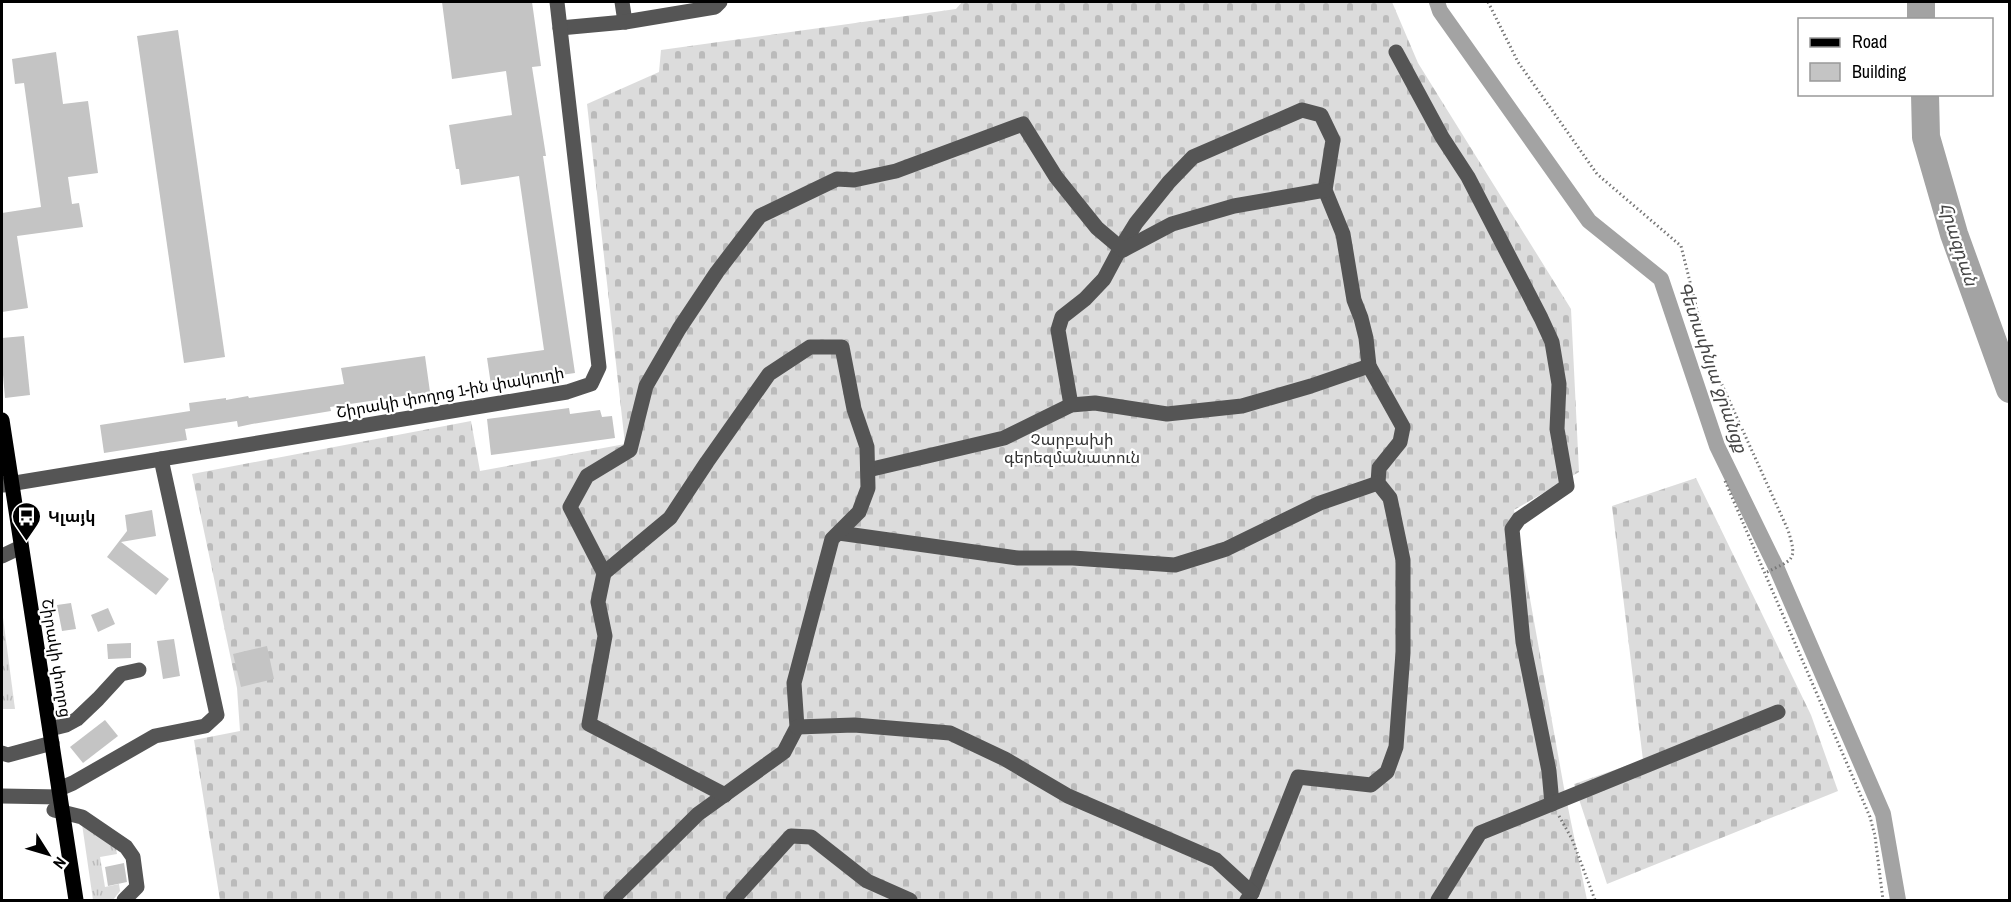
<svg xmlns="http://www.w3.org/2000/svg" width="2011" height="902" font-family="'Archivo Narrow','Noto Sans Armenian',sans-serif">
	<defs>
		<pattern id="grass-tufts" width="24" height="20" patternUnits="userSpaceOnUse" patternTransform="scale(1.5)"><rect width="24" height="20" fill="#dcdcdc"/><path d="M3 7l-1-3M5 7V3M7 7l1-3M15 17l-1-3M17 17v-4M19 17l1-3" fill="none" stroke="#bbb"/></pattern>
		<pattern id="cemetery-stones" width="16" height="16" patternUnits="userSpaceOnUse" patternTransform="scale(1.5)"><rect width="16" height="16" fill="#dcdcdc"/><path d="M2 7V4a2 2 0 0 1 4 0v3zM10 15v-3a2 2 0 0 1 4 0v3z" fill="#bbb"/></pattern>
	</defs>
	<rect width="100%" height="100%" fill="#fff"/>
	<g fill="url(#grass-tufts)">
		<path d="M2 610 15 709H2Z"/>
		<path d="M82 824 115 842 117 854 100 857 105 887 119 884 120 891 113 900H93Z"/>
	</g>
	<g fill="url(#cemetery-stones)">
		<path d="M962 2H1392L1418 63 1571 309 1579 472 1514 510 1564 788 1587 900H220L194 740 240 731 237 688 192 474 471 421 480 471 625 444 587 104 659 72 661 50 956 9Z"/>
		<path d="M1696 478 1811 715 1838 791 1607 884 1574 784 1643 760 1612 506Z"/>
	</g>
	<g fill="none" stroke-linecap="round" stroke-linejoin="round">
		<path stroke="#a3a3a3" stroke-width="16" d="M1437 2 1440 11 1589 221 1661 279 1717 446 1777 569 1883 814 1898 900"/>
		<g stroke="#a3a3a3" stroke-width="28">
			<path d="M1921 2V20"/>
			<path d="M1925 94 1926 137 1954 234 2010 389"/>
		</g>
	</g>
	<g fill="#c4c4c4">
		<path d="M442 2H532L541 66 532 67 546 156H543L575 373 491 385 487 358 544 350 519 176 461 185 459 169H456L449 125 512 115 506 71 452 79Z"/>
		<path d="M178 30 225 357 184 363 137 36Z"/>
		<path d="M56 52 63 104 88 101 98 173 68 177 72 204 79 203 83 227 17 236 28 308 2 312V213L41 207 24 83 15 84 12 59Z"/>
		<path d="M24 336 30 395 5 398 2 363V338Z"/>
		<path d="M425 356 430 392 330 407 331 411 252 424 238 427 237 421 185 429 187 440 104 453 100 425 190 411 189 403 226 398V400L248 396 249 398 344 384 341 368Z"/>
		<path d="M569 408 570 414 600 410 602 417 612 416 615 438 491 455 487 419Z"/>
		<path d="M152 510 156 536 121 542 169 579 156 595 107 557 127 531 125 515Z"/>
		<path d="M71 603 76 629 62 631 57 605Z"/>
		<path d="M108 608 115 624 98 632 91 615Z"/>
		<path d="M174 639 180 676 163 679 157 641Z"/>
		<path d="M131 643V658L108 659 107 644Z"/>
		<path d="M267 646 274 679 241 687 233 654Z"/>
		<path d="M105 720 118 736 83 763 70 747Z"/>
		<path d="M124 863 127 882 108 886 105 867Z"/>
	</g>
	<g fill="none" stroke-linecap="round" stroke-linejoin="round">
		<g stroke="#777" stroke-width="3" stroke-dasharray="1.5 3" stroke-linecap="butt">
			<path d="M1488 2 1518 62 1597 174 1681 246 1708 354 1788 530C1798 562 1793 559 1765 573"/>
			<path d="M1725 481 1870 817 1875 836 1883 900"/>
			<path d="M1559 816 1572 839 1595 900"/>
		</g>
		<g stroke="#555" stroke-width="15">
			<path d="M622 2 625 22"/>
			<path d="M560 28 625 22 715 7 720 2"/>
			<path d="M1396 52 1442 137 1468 177 1541 318 1552 342 1559 384 1557 429 1567 486 1519 519 1512 529 1523 642 1549 771 1552 804"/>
			<path d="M1071 405 1058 330 1062 317 1085 299 1104 279 1120 249 1136 223 1169 182 1193 157 1302 110 1321 115 1333 140 1325 190 1343 234 1354 300 1361 318 1366 338 1369 366 1403 427 1400 442 1379 468 1378 483 1390 498 1403 560V653L1396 747 1387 772 1371 785 1298 777 1252 893 1247 900"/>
			<path d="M868 470 1004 438 1071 405 1095 403 1167 414 1242 406 1311 386 1369 366"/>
			<path d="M3 485 567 392 591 384 599 367 557 2"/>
			<path d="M839 533 1018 558H1073L1175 565 1226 549 1320 503 1378 483"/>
			<path d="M2 556 21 547"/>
			<path d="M604 573 670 518 707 462 769 374 810 347H842L854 409 867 447 868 488 859 512 832 539 794 683 797 727 784 752 698 814 611 900"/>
			<path d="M797 727 854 725 950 733 1005 759 1068 796 1216 860 1252 893"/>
			<path d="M50 729 66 725 77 719 98 699 121 674 139 670"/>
			<path d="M2 753 8 755 52 743"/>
			<path d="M59 789 73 783 155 736 205 726 217 715 161 459"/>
			<path d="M725 795 589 724 605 636 598 602 604 573 570 507 587 476 630 450 646 386 679 329 717 272 760 216 837 179 854 180 896 171 1023 124 1056 177 1097 228 1123 250 1172 224 1234 206 1325 190"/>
			<path d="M2 796 60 797"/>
			<path d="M54 810 82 817 126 847 133 857 137 887 124 900"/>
			<path d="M733 900 791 836 811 837 867 881 910 900"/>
			<path d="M1438 900 1480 833 1778 712"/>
		</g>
		<path stroke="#000" stroke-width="15" d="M2 420 76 900"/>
	</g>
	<defs>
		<symbol id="bus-pin" viewBox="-11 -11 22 30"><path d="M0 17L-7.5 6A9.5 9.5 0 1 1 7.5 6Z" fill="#000" stroke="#fff"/><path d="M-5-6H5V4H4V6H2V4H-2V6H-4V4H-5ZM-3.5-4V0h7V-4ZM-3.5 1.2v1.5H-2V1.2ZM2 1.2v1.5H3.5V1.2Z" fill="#fff"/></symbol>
	</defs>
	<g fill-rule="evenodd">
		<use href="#bus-pin" x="10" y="500" width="33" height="45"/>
	</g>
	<g text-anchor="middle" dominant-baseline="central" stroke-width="4.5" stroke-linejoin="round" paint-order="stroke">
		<g font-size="16" fill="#000" stroke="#fff">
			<text transform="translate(450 392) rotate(-10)">Շիրակի փողոց 1-ին փակուղի</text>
			<text transform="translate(57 658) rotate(81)">Շիրակի փողոց</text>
		</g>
		<g font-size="16" fill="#333" stroke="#fff">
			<text x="1072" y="439">Չարբախի<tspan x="1072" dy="18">գերեզմանատուն</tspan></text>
		</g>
		<g font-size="16" font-weight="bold" fill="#000" stroke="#fff" text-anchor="start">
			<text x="48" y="516">Կլայկ</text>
		</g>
		<g font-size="18" font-style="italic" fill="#444" stroke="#fff">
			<text transform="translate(1959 244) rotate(72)">Հրազդան</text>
			<text transform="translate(1713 367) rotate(71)">Գետափնյա ջրանցք</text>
		</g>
	</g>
	<rect width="2011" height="902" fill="none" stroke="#000000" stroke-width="6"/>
	<rect x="1798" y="18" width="195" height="78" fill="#ffffff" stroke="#999999" stroke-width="1.5"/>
	<rect x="1810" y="38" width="30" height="9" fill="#000000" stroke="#999999" stroke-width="1.5"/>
	<text x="1852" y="48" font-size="18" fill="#000000">Road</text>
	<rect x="1810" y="63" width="30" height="18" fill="#c4c4c4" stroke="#999999" stroke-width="1.5"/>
	<text x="1852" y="78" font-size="18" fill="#000000">Building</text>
	<g transform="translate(48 854) rotate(127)" stroke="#ffffff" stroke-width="4.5" paint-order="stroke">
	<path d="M0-4.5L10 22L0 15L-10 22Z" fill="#000000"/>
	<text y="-9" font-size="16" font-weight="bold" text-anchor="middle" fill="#000000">N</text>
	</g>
</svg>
